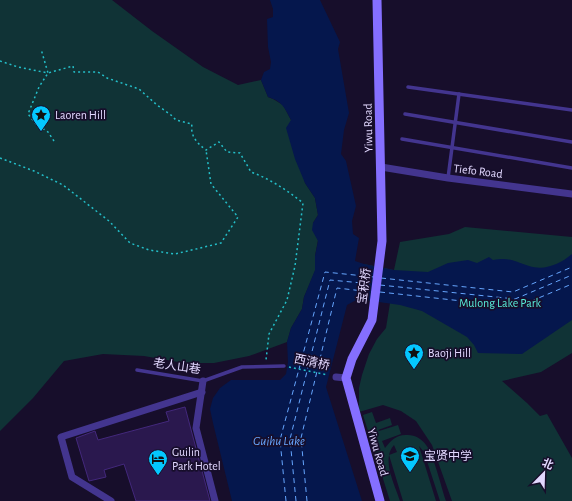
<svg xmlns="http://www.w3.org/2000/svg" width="572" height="501" font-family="'Alegreya Sans','Noto Sans SC',sans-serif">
	<rect width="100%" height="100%" fill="#170e2b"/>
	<g fill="#103336">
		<path d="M0 0H112L152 31 203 67 238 85 261 80 268 97 273 99 283 105 291 120 305 183 315 198 318 215 313 223 318 240 315 256V271L304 297 302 309 291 328 287 342 249 356 214 363H184L144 356 103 354 64 361 33 398 0 431Z"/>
		<path d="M465 227 572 237V353L541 372 502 381 527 403 540 416 547 414 572 458V501H452L432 445 416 421 401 411 383 405 359 412V388L362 375 369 354 377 339 386 328 390 303 358 299 364 264 394 270 400 242 449 234Z"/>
		<path d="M372 412 376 423 390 418 392 425 378 430 379 431 398 425 401 434 382 441 385 448C391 440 397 434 408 435 415 435 422 439 426 445 434 455 441 487 446 501H440L424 452 419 446 436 501H403L389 455 397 452 394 445C381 459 395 485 400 501H390L363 415Z"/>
	</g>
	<path fill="#05174d" d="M270 0H320L340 42 338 49 349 113 344 130 341 154 346 161 356 206 352 221 353 234 359 238 355 261 364 264 394 270 428 272 448 263 468 260 477 263 489 257 493 260C510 257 513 261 529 266 545 271 560 264 572 254V320L522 354 478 353 474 345 467 337 422 311 400 305 358 299 347 305 326 387 362 501H232L213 423 210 409 213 398 220 388 231 380H280L286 374 288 362 287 342 291 328 302 309 304 297 315 270V256L318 241 312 230 313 223 318 215 315 198 305 183 295 159 286 128 291 120C285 108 282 101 268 97L261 80 264 72 270 69 271 62 268 47 267 19 273 17V9Z"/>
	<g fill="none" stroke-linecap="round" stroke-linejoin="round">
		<g stroke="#66a6ff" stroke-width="1" stroke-dasharray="5 4" stroke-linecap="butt">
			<path d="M381 278 513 292 572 267"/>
			<path d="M380 285 515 299 572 275"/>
			<path d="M380 292 517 307 572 284"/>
			<path d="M286 501 280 440 325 272 374 277"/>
			<path d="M296 501 290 439 330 280 373 284"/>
			<path d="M307 501 301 438 337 288 372 292"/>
		</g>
	</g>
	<path fill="#2a184e" stroke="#43287c" d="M185 407 210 501H136L124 464 104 470 106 477 89 481 76 438 95 431 98 440 169 421 166 412Z"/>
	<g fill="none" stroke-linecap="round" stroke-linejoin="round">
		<g stroke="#24bec8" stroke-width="1.5" stroke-dasharray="2 3" stroke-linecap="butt">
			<path d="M0 61 18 67 48 73 41 49"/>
			<path d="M54 141 48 132 36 124 28 114 39 87 48 73 73 66 74 72H98L107 78 139 89 157 105 171 115 176 120 192 124C190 136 197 143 206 150L219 142 227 152 240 153 251 172C270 179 287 190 303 203L295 266 287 300 269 334 266 360"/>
			<path d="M0 158 34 171 63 185 109 221 130 243 149 250 175 254 221 243 238 217 211 184 206 150"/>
			<path d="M289 367 328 375"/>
		</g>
		<g stroke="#43358f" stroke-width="3.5">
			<path d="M408 87 572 110"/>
			<path d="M405 114 572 142"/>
			<path d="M402 139 572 168"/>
			<path d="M448 178 459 94"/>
			<path d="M137 370 203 381 242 367 284 366"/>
		</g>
		<g stroke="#43358f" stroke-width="7">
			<path d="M381 167 448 178 572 194"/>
			<path d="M336 377 346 378"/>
			<path d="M203 381 196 428 215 501"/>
			<path d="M111 501 72 477 61 437 202 392"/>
		</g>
		<path stroke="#856fff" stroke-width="9" d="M377 0 382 241 372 320 352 359 346 378 380 501"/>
	</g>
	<defs>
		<symbol id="sight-pin" viewBox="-11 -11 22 30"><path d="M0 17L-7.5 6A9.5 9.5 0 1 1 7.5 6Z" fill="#04c7ff" stroke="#170e2b"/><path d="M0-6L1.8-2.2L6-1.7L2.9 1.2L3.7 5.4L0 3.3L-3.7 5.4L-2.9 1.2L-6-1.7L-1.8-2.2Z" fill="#111"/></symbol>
		<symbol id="school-pin" viewBox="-11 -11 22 30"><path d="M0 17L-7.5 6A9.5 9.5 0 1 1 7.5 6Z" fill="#04c7ff" stroke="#170e2b"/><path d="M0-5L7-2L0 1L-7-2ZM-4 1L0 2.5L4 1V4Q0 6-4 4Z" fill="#111"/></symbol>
		<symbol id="hotel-pin" viewBox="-11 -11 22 30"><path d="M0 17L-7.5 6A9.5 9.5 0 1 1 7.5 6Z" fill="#04c7ff" stroke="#170e2b"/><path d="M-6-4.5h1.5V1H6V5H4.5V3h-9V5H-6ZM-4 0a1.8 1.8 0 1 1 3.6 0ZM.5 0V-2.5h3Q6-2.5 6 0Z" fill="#111"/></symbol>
	</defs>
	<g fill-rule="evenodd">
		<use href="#sight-pin" x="30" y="104" width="22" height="30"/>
		<use href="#sight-pin" x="403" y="342" width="22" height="30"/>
		<use href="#school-pin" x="399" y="445" width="22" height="30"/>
		<use href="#hotel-pin" x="147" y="448" width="22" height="30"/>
	</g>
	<g text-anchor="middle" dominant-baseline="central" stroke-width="3.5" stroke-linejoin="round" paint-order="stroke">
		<g font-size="12" fill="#e2d8ff" stroke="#170e2b" text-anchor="start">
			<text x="55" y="115">Laoren Hill</text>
			<text x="428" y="353">Baoji Hill</text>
			<text x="172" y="452">Guilin<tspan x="172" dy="14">Park Hotel</tspan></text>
			<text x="424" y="456">宝贤中学</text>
		</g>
		<g font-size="12" fill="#e2d8ff" stroke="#170e2b">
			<text transform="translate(368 128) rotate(-91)">Yiwu Road</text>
			<text transform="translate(478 171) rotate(7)">Tiefo Road</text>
			<text transform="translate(364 286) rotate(-82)">宝积桥</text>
			<text transform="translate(312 362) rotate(12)">西清桥</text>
			<text transform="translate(177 366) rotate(8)">老人山巷</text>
			<text transform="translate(378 452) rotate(74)">Yiwu Road</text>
		</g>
		<g font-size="12" fill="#58ecd9" stroke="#170e2b">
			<text x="500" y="303">Mulong Lake Park</text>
		</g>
		<g font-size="13" font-style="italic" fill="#66a6ff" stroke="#170e2b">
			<text x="279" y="441">Guihu Lake</text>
		</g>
	</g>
	<g transform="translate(544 473) rotate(23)" stroke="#170e2b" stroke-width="3" paint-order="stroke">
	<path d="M0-3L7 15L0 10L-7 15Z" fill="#e2d8ff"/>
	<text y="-6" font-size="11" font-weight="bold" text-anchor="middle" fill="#e2d8ff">北</text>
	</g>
</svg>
